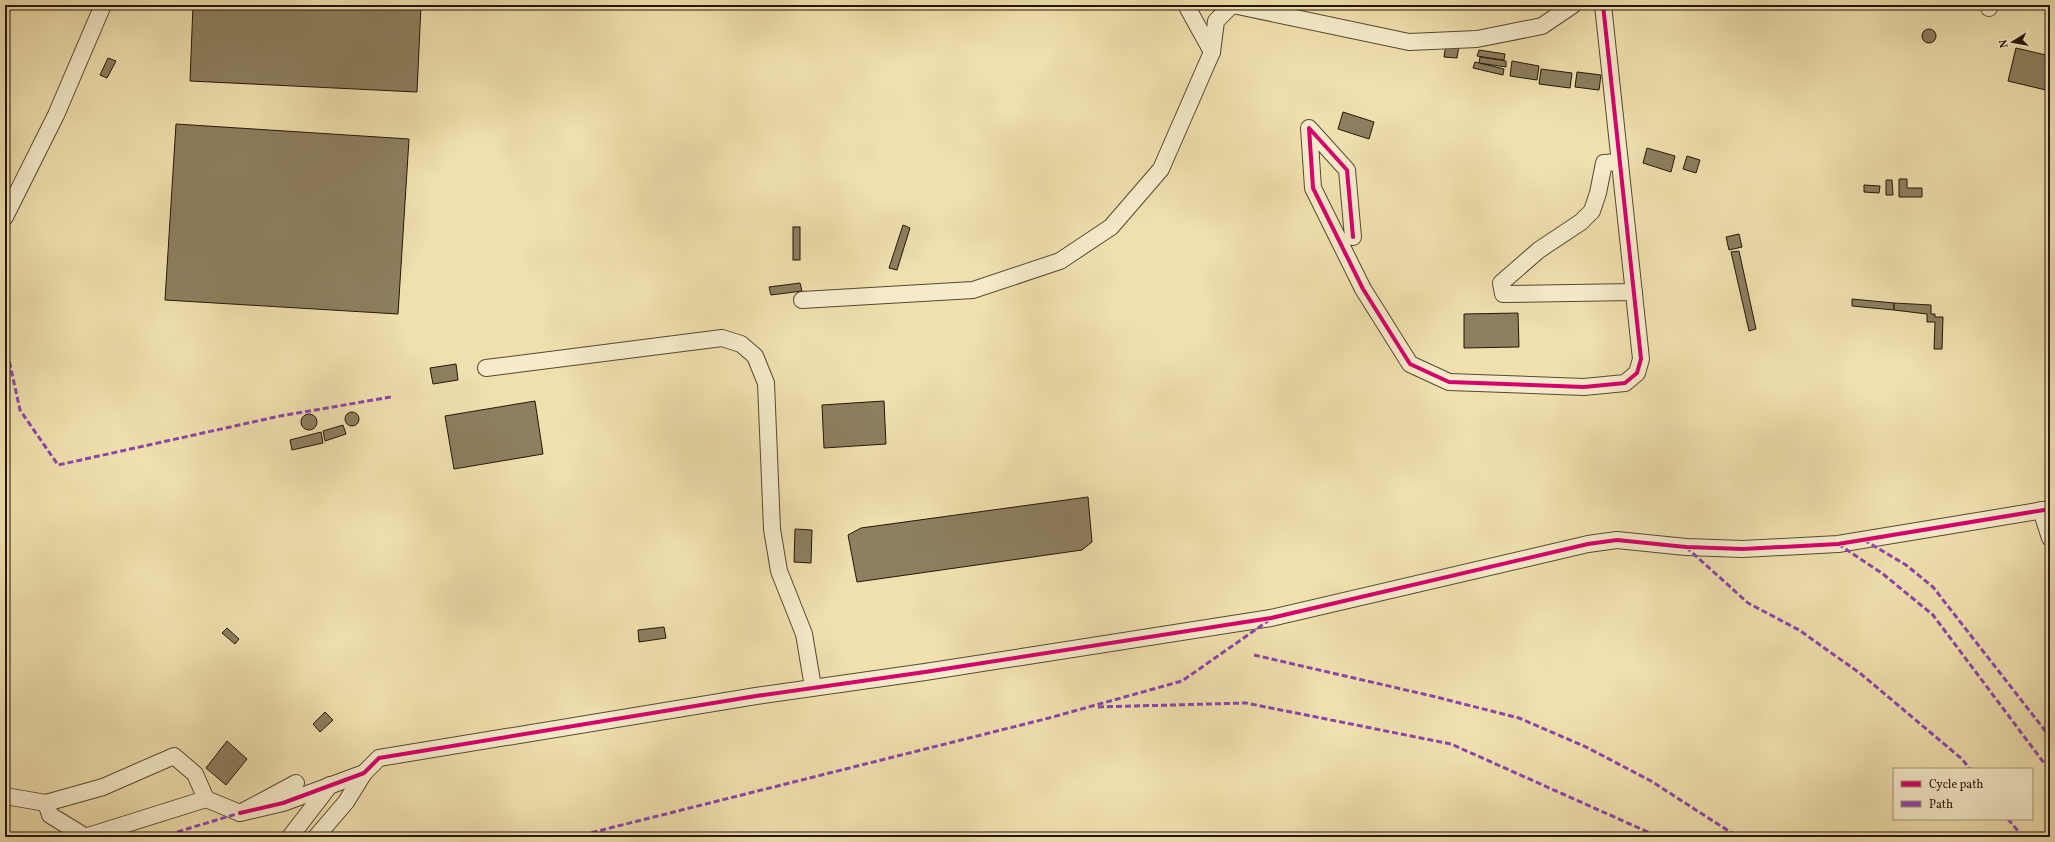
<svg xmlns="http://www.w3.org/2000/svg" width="2055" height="842" font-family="Vollkorn,serif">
	<rect width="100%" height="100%" fill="#efe0ad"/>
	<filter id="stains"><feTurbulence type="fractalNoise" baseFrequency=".005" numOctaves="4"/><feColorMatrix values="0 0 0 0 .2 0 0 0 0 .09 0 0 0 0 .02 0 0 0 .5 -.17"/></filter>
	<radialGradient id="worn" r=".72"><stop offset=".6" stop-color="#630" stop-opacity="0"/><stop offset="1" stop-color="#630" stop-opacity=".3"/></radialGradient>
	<g fill="#8d7f5f" stroke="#23160a">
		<path d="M193 5H421L417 92 190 81Z"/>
		<circle cx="1929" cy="36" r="7"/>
		<path d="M1446 44 1459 46 1457 58 1444 57Z"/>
		<path d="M2016 48 2050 56V91L2008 81Z"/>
		<path d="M1479 50 1505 54 1504 60 1477 56Z"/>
		<path d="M1480 57 1506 61V67L1479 63Z"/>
		<path d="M108 58 116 61 107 78 100 75Z"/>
		<path d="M1512 61 1539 66 1537 80 1510 76Z"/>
		<path d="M1475 62 1504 69 1503 75 1473 68Z"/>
		<path d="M1541 69 1572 73 1570 88 1539 84Z"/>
		<path d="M1577 72 1601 75 1599 90 1575 87Z"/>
		<path d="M1343 112 1374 122 1369 139 1338 129Z"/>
		<path d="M176 124 409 139 398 314 165 300Z"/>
		<path d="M1647 148 1675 156 1671 172 1643 163Z"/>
		<path d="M1687 156 1700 160 1696 173 1683 169Z"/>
		<path d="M1899 179H1907V188H1922V197H1899Z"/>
		<path d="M1886 180H1892L1893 195H1886Z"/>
		<path d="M1864 185 1880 186 1879 193 1864 192Z"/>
		<path d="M903 225 910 228 897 270 889 268Z"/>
		<rect x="793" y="227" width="7" height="33"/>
		<path d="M1739 234 1742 247 1729 250 1726 237Z"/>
		<path d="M1739 251 1756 329 1749 331 1731 252Z"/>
		<path d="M800 283 802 291 771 295 769 287Z"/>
		<path d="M1852 299 1894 303V310L1852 306Z"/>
		<path d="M1894 303 1931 305V314H1935V317H1943L1942 349H1934L1935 322H1927V314L1894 310Z"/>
		<path d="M1518 313 1519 347 1464 348V314Z"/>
		<path d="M456 364 458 380 433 384 430 368Z"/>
		<path d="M535 401 543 454 454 469 445 416Z"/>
		<path d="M884 401 886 444 824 448 822 405Z"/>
		<circle cx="352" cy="419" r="7"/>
		<circle cx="309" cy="422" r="8"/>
		<path d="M343 425 346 434 325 441 323 431Z"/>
		<path d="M321 432 323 443 292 450 290 440Z"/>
		<path d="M1088 497 1092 542 1082 550 857 582 848 535 861 528Z"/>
		<path d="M795 529 812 530 811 563 794 562Z"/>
		<path d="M664 627 666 638 639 642 638 630Z"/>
		<path d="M227 628 239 639 235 644 222 633Z"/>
		<path d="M325 712 333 720 320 732 313 724Z"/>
		<path d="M227 741 247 759 226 785 206 768Z"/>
	</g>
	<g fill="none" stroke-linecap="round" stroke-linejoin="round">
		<defs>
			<g id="minor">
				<path d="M1186 5 1212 52"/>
				<path d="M1233 5 1409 42 1477 39 1542 26 1573 5"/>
				<path d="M1989 8V5"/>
				<path d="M1620 162 1604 163 1598 193 1592 211 1581 222 1539 250 1501 283 1503 294 1634 292"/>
				<path d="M5 217 56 115 103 5"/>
				<path d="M1353 237 1347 170 1309 128 1313 188 1363 289 1410 364 1449 382 1584 387 1625 383 1637 373 1641 359 1603 5"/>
				<path d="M802 300 973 290 1060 261 1111 227 1161 169 1212 52 1216 21 1232 5"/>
				<path d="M486 368 722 338 741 344 755 356 766 383 772 529 779 571 804 634 813 687"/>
				<path d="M2041 510 2050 538"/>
				<path d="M5 796 46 803 103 787 174 756 195 774 206 799"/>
				<path d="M46 803 50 815 86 837"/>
				<path d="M240 813 283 803 364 773 379 758 756 696 925 672 1271 618 1588 544 1617 540 1686 547 1743 549 1838 544 2050 509"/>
				<path d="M85 837 206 799 240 813 296 783"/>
				<path d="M290 837 330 785"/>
				<path d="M316 837 346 802 364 773"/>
			</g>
		</defs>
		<use href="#minor" stroke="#564833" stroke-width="18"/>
		<use href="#minor" stroke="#f5ebca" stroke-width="16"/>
		<g stroke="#8e44ad" stroke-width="3" stroke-dasharray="6 3" stroke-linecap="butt">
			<path d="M5 354 9 360 20 410 58 465 280 416 391 397"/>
			<path d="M1864 540 1906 565 1933 587 2050 737"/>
			<path d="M1838 544 1883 574 1933 615 2050 771"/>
			<path d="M1686 547 1748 603 1799 630 1861 674 1962 759 1970 769"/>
			<path d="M1254 655 1432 696 1519 718 1586 747 1651 781 1738 837"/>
			<path d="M1098 707 1246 703 1451 744 1659 837"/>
			<path d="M2008 819 2023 837"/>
			<path d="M160 837 240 813"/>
			<path d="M574 837 1049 718 1182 681 1268 621"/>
		</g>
		<defs>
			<g id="cycleway">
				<path d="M1353 237 1347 170 1309 128 1313 188 1363 289 1410 364 1449 382 1584 387 1625 383 1637 373 1641 359 1603 5"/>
				<path d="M240 813 283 803 364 773 379 758 756 696 925 672 1271 618 1588 544 1617 540 1686 547 1743 549 1838 544 2050 509"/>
			</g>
		</defs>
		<use href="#cycleway" stroke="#f5ebca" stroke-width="6"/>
		<use href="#cycleway" stroke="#d6006c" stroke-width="4"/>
	</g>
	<rect width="2055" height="842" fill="none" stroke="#efe0ad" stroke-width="20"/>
	<rect x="6" y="6" width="2043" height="830" fill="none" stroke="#23160a" stroke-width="2"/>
	<rect x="10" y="10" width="2035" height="822" fill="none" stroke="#23160a"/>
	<rect x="1893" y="768" width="140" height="52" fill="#f5ebca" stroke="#a1967d"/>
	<rect x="1901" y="781" width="20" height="6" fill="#d6006c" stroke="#a1967d"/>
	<text x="1929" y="788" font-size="12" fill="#23160a">Cycle path</text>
	<rect x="1901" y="801" width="20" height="6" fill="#8e44ad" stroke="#a1967d"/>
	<text x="1929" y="808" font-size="12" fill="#23160a">Path</text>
	<g transform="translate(2013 42) rotate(259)" stroke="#f5ebca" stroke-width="3" paint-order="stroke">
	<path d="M0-3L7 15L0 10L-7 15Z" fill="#23160a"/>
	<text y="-6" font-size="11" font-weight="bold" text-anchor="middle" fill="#23160a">N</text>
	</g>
	<rect width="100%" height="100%" filter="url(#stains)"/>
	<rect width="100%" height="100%" fill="url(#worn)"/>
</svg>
